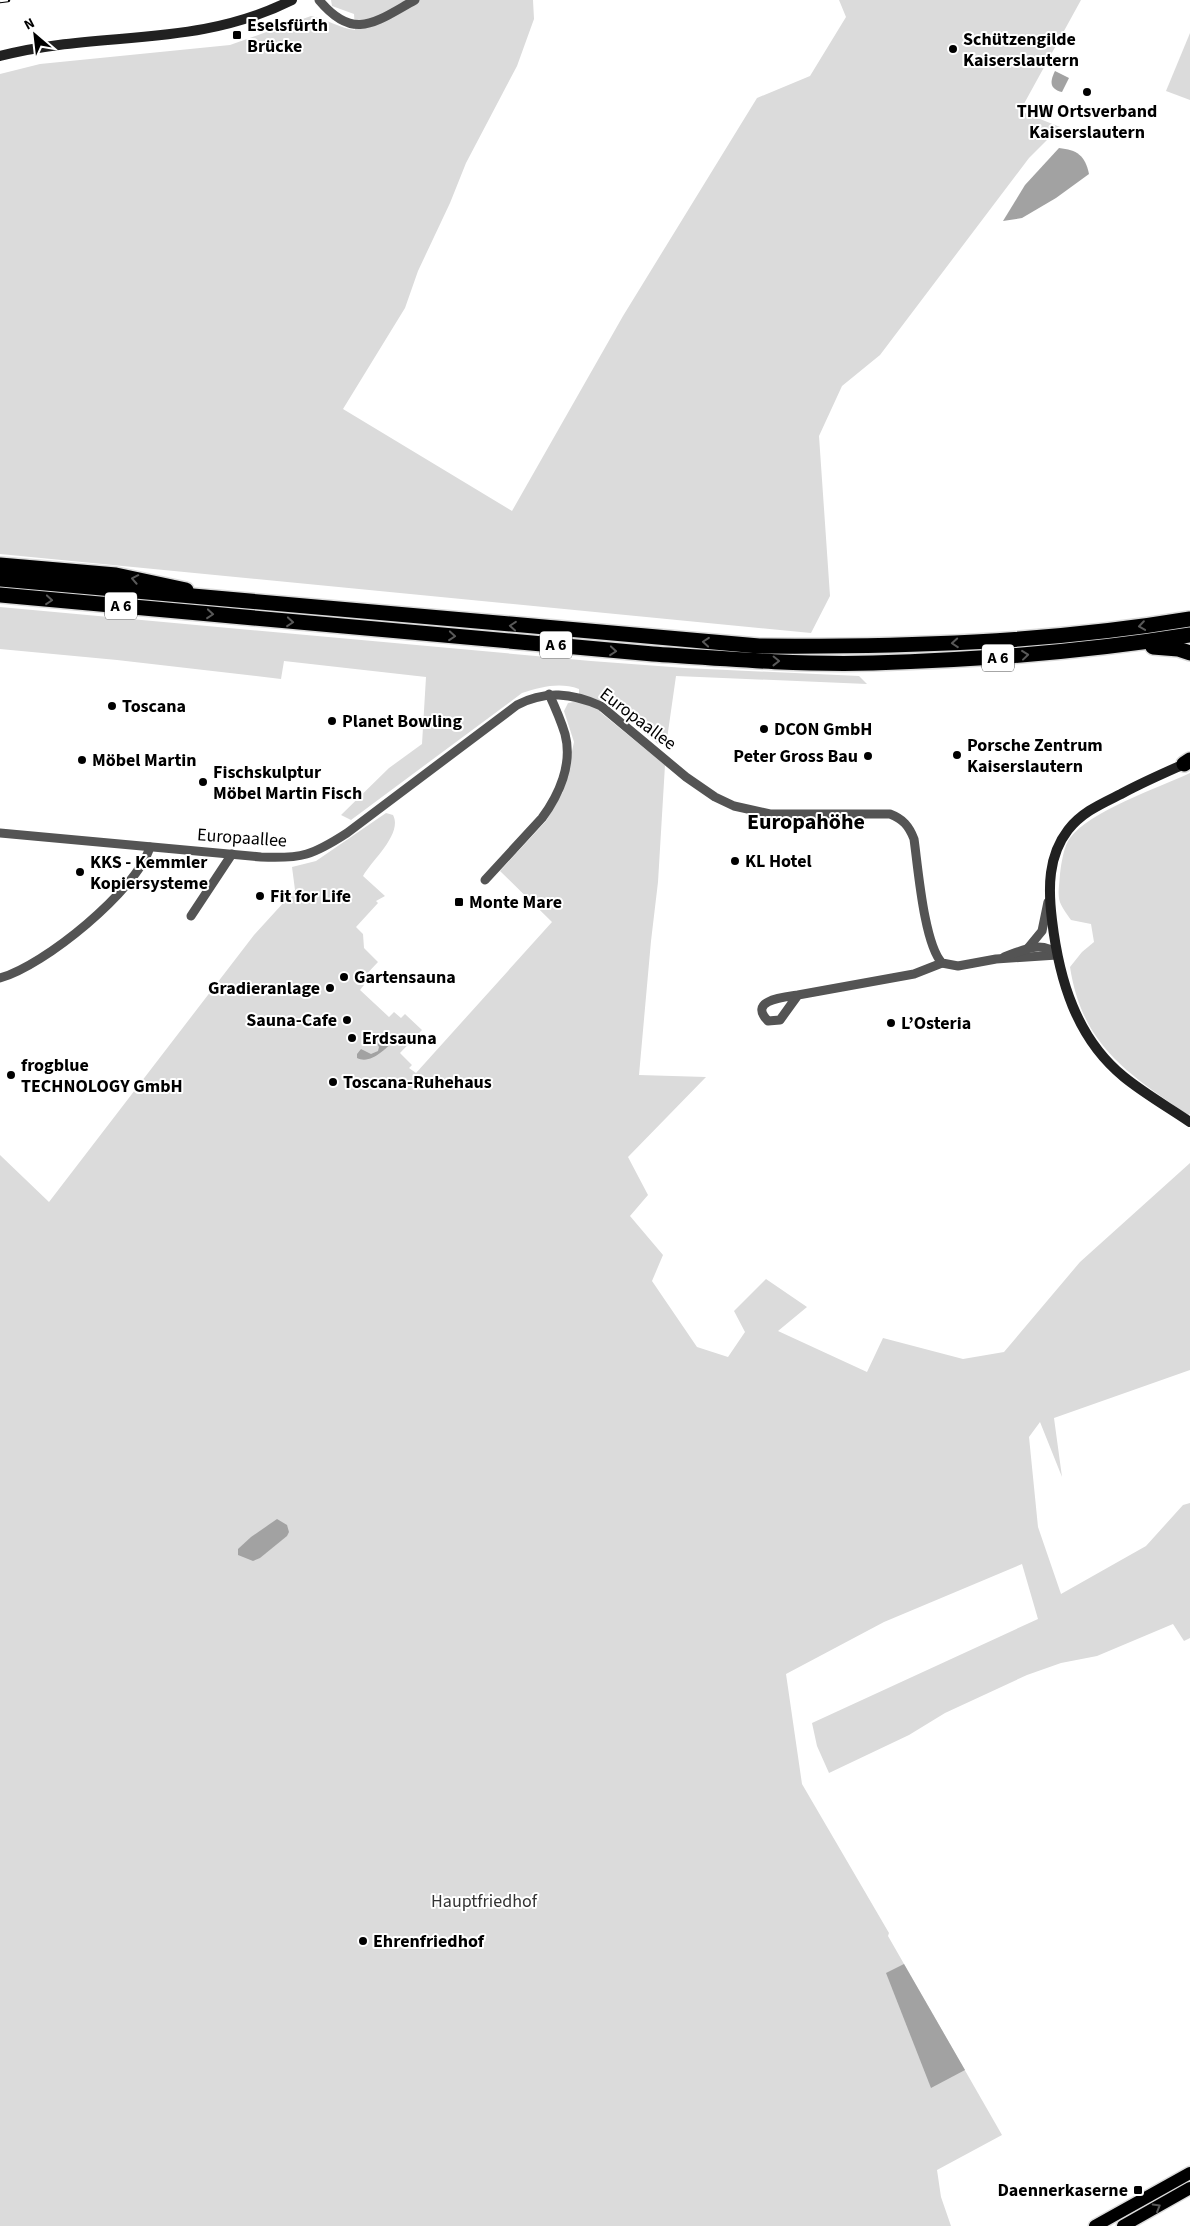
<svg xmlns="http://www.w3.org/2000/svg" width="1190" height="2226" font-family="'Source Sans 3',sans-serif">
	<rect width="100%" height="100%" fill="#fff"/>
	<g fill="#dbdbdb">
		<path d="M331 0H533L534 19 517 66 466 163 450 203 418 271 405 308 343 409 512 511 623 316 757 98 810 76 846 17 839 0H1081L1020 111 1060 127 1029 158 880 355 842 386 819 436 830 596 811 633 0 554V74L40 64 230 45 311 16C327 19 339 28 355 30L354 14 332 6Z"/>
		<path d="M1190 33V100L1166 91Z"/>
		<path d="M0 607 591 661 685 668 859 676 867 684 676 676 666 746 663 743 658 744 610 703 601 698 600 712 665 765 658 882 651 941 639 1075 706 1077 628 1157 648 1195 630 1216 663 1255 652 1281 697 1347 728 1357 745 1332 734 1311 766 1279 807 1307 778 1331 867 1372 883 1338 963 1359 1004 1352 1080 1262 1190 1163V1370L1054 1418 1062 1477 1040 1422 1029 1437 1038 1527 1061 1594 1146 1546 1183 1505 1190 1503V1638L1184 1641 1173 1624 1097 1656 1061 1663 1027 1675 945 1713 909 1735 829 1773 817 1746 812 1723 1038 1619 1022 1564 884 1622 786 1674 802 1784 889 1933 888 1936 1002 2135 937 2170 941 2197 951 2226H0V1155L49 1202 254 935 295 890 292 867 316 861 386 813 393 815C403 834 372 860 363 876L385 896 376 901 378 903 356 927 363 934 364 948 378 962 360 981 364 985 360 990 389 1017 394 1012 401 1018 405 1014 422 1030 400 1053 412 1065 409 1068 416 1073 552 922 500 871 546 821 563 792 574 742 564 711 568 703 579 701V689C559 682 542 687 522 693L351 820 341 815 389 768 422 744 426 677 284 661 281 679 117 660 0 649Z"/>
		<path d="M1190 773V1114L1188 1115C1127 1073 1082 1045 1070 967L1082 952 1094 942 1091 924 1071 920C1056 899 1058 900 1060 874 1061 865 1064 845 1070 838 1090 811 1158 788 1190 773Z"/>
	</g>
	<g fill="#a2a2a2">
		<path d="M1055 71 1069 78 1062 92C1049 89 1050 81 1055 71Z"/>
		<path d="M1059 148C1077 150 1085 155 1089 174L1056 198 1022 218 1003 221 1025 185Z"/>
		<path d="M376 1036H393L395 1040C386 1048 371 1065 357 1058V1054L361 1049 371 1054 378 1051 379 1047 374 1039Z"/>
		<path d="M277 1519 287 1525 289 1532 287 1536 260 1558 253 1561 238 1555V1549L251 1537Z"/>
		<path d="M904 1964 965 2070 931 2088 886 1973Z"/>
	</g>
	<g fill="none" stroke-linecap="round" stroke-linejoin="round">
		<defs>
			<g id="primary">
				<path d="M1095 2226 1190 2173"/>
				<path d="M1123 2226 1190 2188"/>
			</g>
			<g id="highway">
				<path d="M0 565 116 575 186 590"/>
				<path d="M0 579 759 646C903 647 1047 643 1190 619"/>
				<path d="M0 595 653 654C726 659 800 665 873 663 979 660 1085 652 1190 635"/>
				<path d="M1153 647 1178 649 1190 653"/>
				<path d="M1184 764 1190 760"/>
			</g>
		</defs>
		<use href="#primary" stroke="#dbdbdb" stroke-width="15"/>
		<use href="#highway" stroke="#dbdbdb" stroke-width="18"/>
		<g stroke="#545454" stroke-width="9">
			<path d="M319 0C354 42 375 22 415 0"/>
			<path d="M0 833 261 857C302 859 313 855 347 833L517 705C545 690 572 693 601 706L686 777 715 797 734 806 770 814H890C903 819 909 826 914 839 918 867 924 944 942 963L958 966 996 959 1057 955"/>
			<path d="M485 880 542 818C559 795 573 764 565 734 561 721 555 707 549 694"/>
			<path d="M191 916 232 854"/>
			<path d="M1028 948 1042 931 1048 902"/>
			<path d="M1004 957C1021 951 1042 939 1057 955"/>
			<path d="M0 978C44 966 137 890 150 847"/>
			<path d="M798 995C785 997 747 1000 768 1021L780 1020 798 995 914 974 942 963"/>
		</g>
		<g stroke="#212121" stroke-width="10">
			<path d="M0 56C99 30 195 49 292 0"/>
			<path d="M1189 762C1166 772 1143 782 1121 794 1101 804 1082 812 1068 830 1048 856 1048 888 1052 920 1059 979 1076 1038 1124 1077 1145 1094 1168 1107 1190 1122"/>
		</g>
		<use href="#primary" stroke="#000" stroke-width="12"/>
		<use href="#highway" stroke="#000" stroke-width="15"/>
		<defs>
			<path id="rail" d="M0 1 8 0"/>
		</defs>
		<use href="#rail" stroke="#000" stroke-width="4.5"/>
		<use href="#rail" stroke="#fff" stroke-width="2.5" stroke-dasharray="8" stroke-linecap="butt"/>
	</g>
	<defs><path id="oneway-chevron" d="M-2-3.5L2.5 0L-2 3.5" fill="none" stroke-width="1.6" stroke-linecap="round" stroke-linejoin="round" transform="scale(1.25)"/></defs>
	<g stroke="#595959">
		<use href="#oneway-chevron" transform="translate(135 579) rotate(-169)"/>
		<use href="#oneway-chevron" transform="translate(49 600) rotate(5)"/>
		<use href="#oneway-chevron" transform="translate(210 614) rotate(5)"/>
		<use href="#oneway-chevron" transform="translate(290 622) rotate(5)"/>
		<use href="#oneway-chevron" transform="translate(513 626) rotate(-175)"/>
		<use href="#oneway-chevron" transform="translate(1142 626) rotate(172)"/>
		<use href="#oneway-chevron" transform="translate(452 636) rotate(5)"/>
		<use href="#oneway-chevron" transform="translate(706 642) rotate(-175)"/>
		<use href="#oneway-chevron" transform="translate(955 643) rotate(176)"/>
		<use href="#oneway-chevron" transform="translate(613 651) rotate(5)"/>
		<use href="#oneway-chevron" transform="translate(1025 655) rotate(-6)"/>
		<use href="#oneway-chevron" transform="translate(776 661) rotate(1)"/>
		<use href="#oneway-chevron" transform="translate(1157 2207) rotate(-30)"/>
	</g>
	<g fill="#000" stroke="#fff" stroke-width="2">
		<rect x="232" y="30" width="10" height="10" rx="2.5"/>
		<circle cx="953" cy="49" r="5"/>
		<circle cx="1087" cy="92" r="5"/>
		<circle cx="112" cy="706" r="5"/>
		<circle cx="332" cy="721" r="5"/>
		<circle cx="764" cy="729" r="5"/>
		<circle cx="957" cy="755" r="5"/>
		<circle cx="868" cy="756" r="5"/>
		<circle cx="82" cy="760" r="5"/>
		<circle cx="203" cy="782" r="5"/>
		<circle cx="735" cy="861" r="5"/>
		<circle cx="80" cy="872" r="5"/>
		<circle cx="260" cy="896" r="5"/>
		<rect x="454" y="897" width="10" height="10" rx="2.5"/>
		<circle cx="344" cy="977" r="5"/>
		<circle cx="330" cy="988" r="5"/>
		<circle cx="347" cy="1020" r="5"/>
		<circle cx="891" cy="1023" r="5"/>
		<circle cx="352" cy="1038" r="5"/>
		<circle cx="11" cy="1075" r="5"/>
		<circle cx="333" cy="1082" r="5"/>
		<circle cx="363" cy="1941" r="5"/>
		<rect x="1133" y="2185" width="10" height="10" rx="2.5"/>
	</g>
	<g text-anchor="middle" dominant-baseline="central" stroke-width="4" stroke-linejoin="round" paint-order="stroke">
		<g fill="#fff" stroke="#4c4c4c" stroke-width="1">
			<rect x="105" y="592.5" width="32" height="27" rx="4"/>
			<rect x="540" y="631.5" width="32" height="27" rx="4"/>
			<rect x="982" y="644.5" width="32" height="27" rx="4"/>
		</g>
		<g font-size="16" font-weight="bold" fill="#000">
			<text x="121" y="606">A 6</text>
			<text x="556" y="645">A 6</text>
			<text x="998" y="658">A 6</text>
		</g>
		<g font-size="18" font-weight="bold" fill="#000" stroke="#fff" text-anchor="start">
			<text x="247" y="25">Eselsfürth<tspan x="247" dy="21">Brücke</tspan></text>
			<text x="963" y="39">Schützengilde<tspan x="963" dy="21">Kaiserslautern</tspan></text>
			<text x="1087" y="111" text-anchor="middle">THW Ortsverband<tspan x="1087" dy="21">Kaiserslautern</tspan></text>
			<text x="122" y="706">Toscana</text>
			<text x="342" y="721">Planet Bowling</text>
			<text x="774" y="729">DCON GmbH</text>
			<text x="967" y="745">Porsche Zentrum<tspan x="967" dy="21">Kaiserslautern</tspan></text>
			<text x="858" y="756" text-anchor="end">Peter Gross Bau</text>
			<text x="92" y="760">Möbel Martin</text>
			<text x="213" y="772">Fischskulptur<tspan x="213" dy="21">Möbel Martin Fisch</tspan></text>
			<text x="745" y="861">KL Hotel</text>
			<text x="90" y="862">KKS - Kemmler<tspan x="90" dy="21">Kopiersysteme</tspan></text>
			<text x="270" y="896">Fit for Life</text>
			<text x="469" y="902">Monte Mare</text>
			<text x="354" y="977">Gartensauna</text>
			<text x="320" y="988" text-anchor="end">Gradieranlage</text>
			<text x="337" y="1020" text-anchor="end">Sauna-Cafe</text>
			<text x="901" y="1023">L’Osteria</text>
			<text x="362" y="1038">Erdsauna</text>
			<text x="21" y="1065">frogblue<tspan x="21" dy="21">TECHNOLOGY GmbH</tspan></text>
			<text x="343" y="1082">Toscana-Ruhehaus</text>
			<text x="373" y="1941">Ehrenfriedhof</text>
			<text x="1128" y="2190" text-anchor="end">Daennerkaserne</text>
		</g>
		<g font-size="18" fill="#000" stroke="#fff">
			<text transform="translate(638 719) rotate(37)">Europaallee</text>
			<text transform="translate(242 838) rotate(4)">Europaallee</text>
		</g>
		<g font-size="18" fill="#323232" stroke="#fff">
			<text x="484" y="1901">Hauptfriedhof</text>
		</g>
		<g font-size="22" font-weight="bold" fill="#000" stroke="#fff">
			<text x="806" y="822">Europahöhe</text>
		</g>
	</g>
	<g transform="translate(35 35) rotate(332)" stroke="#ffffff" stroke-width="4" paint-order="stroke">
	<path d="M0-4L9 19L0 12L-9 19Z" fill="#000000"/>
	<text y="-8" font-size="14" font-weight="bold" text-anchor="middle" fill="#000000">N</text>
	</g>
</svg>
